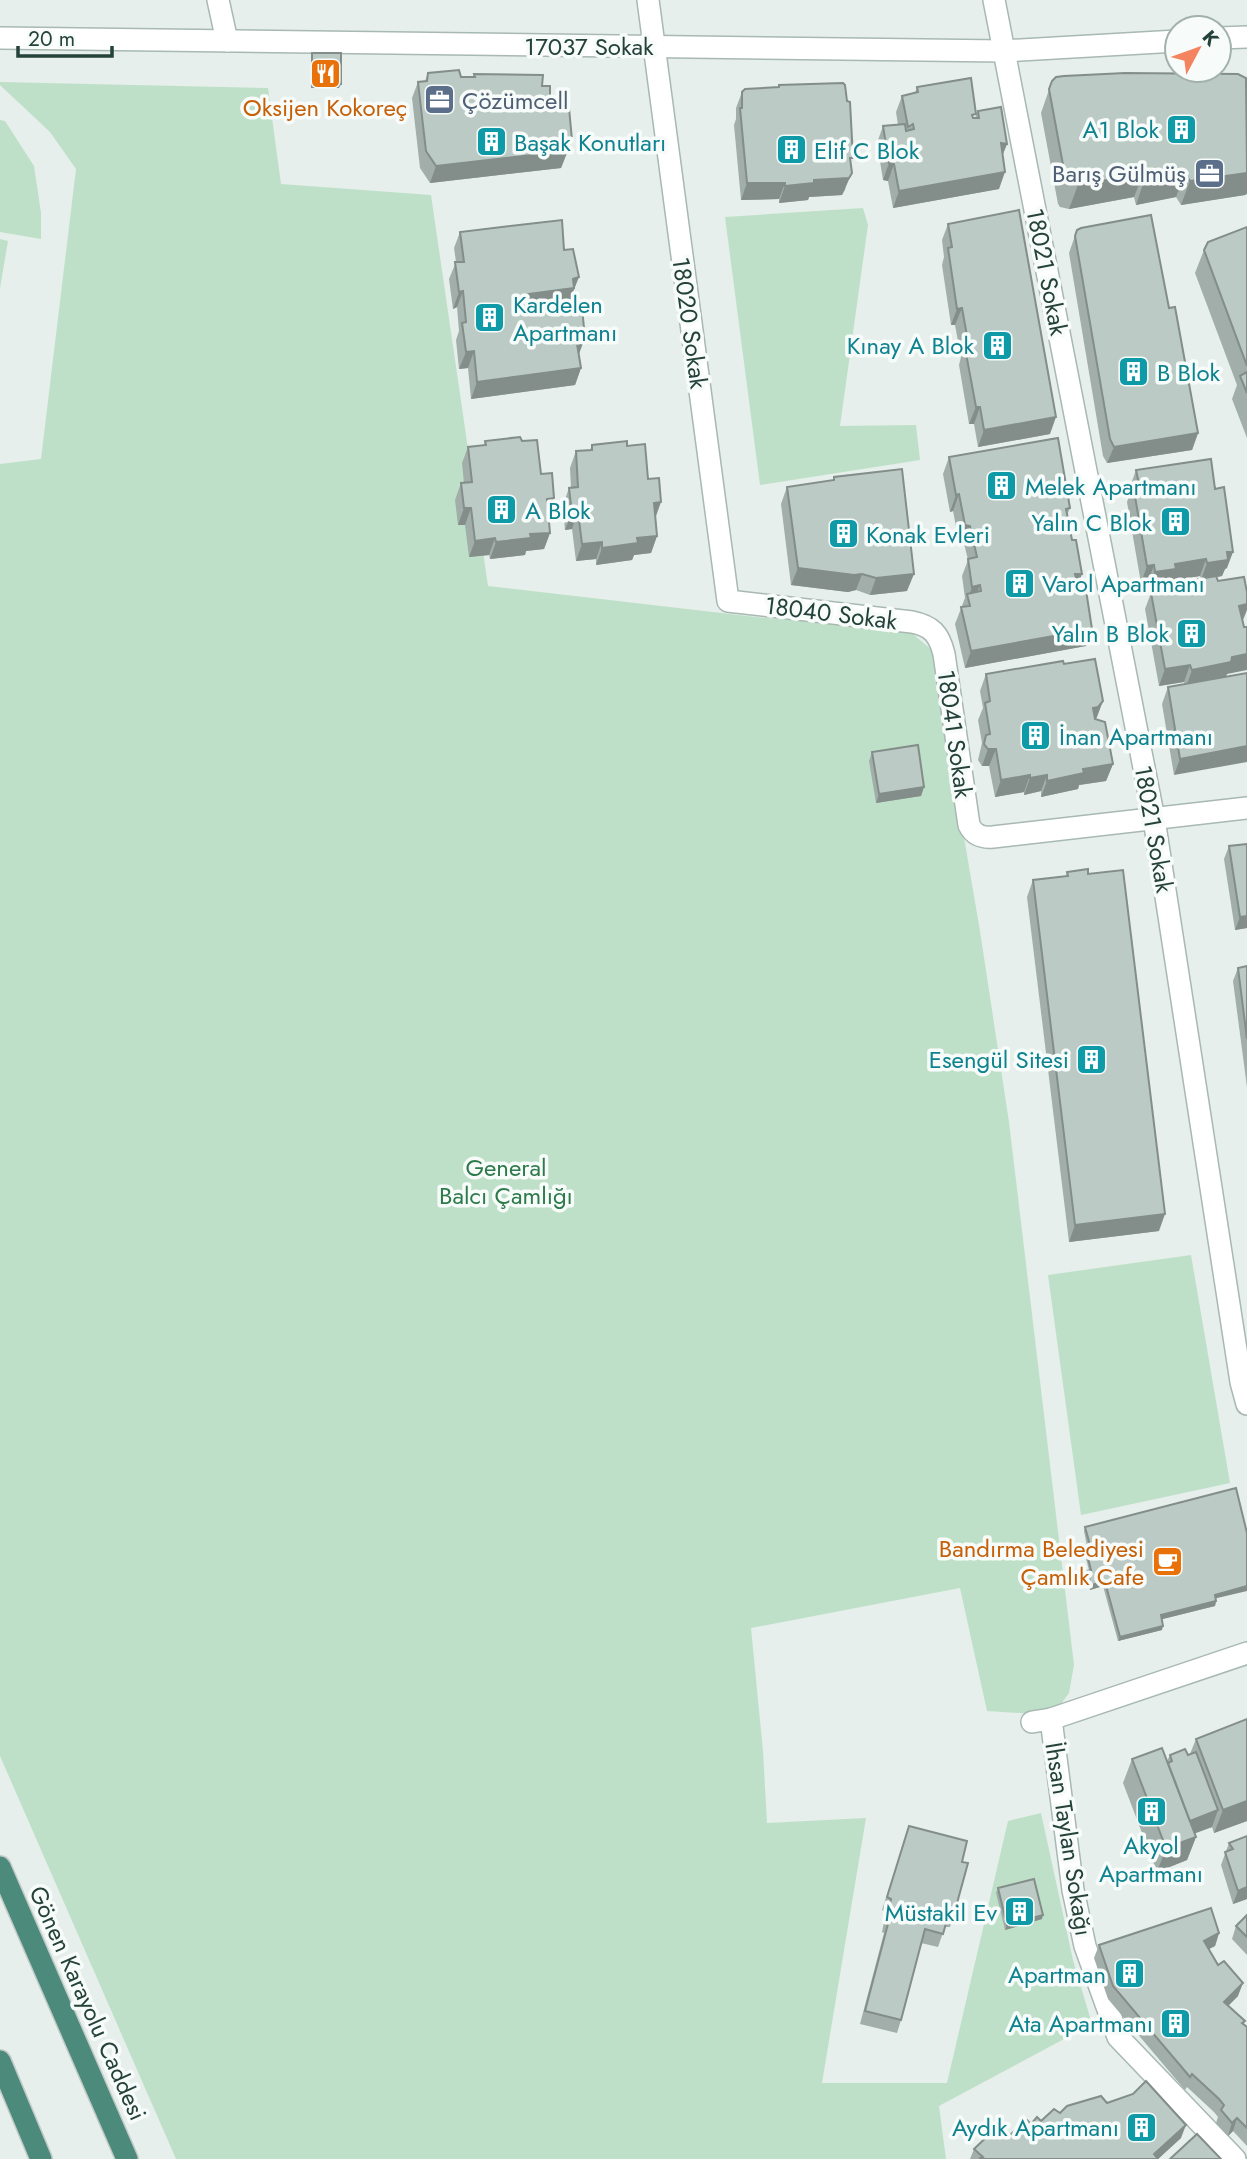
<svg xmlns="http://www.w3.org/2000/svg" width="1247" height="2159" font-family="Jost,sans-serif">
	<rect width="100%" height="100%" fill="#e6efeb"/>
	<g fill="#bfe0c8">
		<path d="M0 82 268 88 281 184 431 195 488 586 756 617 908 630 932 650 980 931 1009 1122 1074 1665 1069 1693 1053 1715 987 1711 960 1588 751 1628 763 1751 767 1823 866 1818 822 2083H947L1008 1821 1041 1813 1073 1960 1092 2024 939 2106 946 2159H176L0 1756V464L41 459 76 169 50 132 0 85Z"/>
		<path d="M0 120 5 121 34 166 41 213V239L0 232Z"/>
		<path d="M863 208 868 225 840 426 916 425 920 460 760 485 725 217Z"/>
		<path d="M0 239 8 241 0 288Z"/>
		<path d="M1191 1255 1230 1483 1081 1515 1048 1275Z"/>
	</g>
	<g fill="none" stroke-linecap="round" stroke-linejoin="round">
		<defs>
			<g id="minor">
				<path d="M218 0 227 41"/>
				<path d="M648 0 728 601 912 622C932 626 939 634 944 654L969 825C974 835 981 838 993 837L1247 808"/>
				<path d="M994 0 1154 819 1241 1382 1247 1404"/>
				<path d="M1051 1719 1073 1890 1085 1946 1118 2037 1235 2159"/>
				<path d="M1032 1722 1051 1719 1247 1653"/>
			</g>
			<g id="tertiary">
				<path d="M0 38 1003 51 1177 41"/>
				<path d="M1219 38 1247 37"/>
			</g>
			<g id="trunk">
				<path d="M0 1867 127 2159"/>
				<path d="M0 2061 41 2159"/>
			</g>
		</defs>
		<use href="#minor" stroke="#a8b8b2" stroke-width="24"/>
		<use href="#tertiary" stroke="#a8b8b2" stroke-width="24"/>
		<use href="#trunk" stroke="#c2cac8" stroke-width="24"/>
		<use href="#minor" stroke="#fff" stroke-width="21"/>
		<use href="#tertiary" stroke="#fff" stroke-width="21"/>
		<use href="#trunk" stroke="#4c8a7c" stroke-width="21"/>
	</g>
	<g fill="#a1aea9">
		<path d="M312 53 339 88H311V57Z"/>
		<path d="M428 73 461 77H473L474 74 542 86 550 111 572 140 561 168 430 183 420 168 412 98 418 82 425 81Z"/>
		<path d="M1052 81 1245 195 1181 205 1176 197 1136 205 1134 197 1069 209 1060 207 1058 204 1041 113Z"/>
		<path d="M779 85 851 165 845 190 842 195 809 197 808 200 779 203V199L741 200 734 125 736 119V108L742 92 778 87Z"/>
		<path d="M917 87 975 118 978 111 1007 144 1003 154 999 189 893 208 888 181 883 180 877 143 883 126 898 125 896 112 902 96 915 93Z"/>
		<path d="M948 224 1050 434 978 447 974 424H969L959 365 961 357 955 325H951L942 265 944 257 942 240Z"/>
		<path d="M1247 227V438L1232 399 1237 385 1195 273 1204 250Z"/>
		<path d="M1077 230 1169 308 1198 433 1192 450 1107 463 1103 456 1069 253Z"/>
		<path d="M460 232 564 250 573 294 570 298 581 368 575 385 471 399 468 368 459 369 456 340 459 331 457 307 453 309 449 279 456 262 454 248Z"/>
		<path d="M485 441 541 474 554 498 548 512 550 533 544 549 526 551 525 555 490 559 489 555 469 557 465 525H458L455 500 461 483H464L462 463 468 447 484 445Z"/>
		<path d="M592 445 627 446 648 479 655 519 657 536 651 553 634 555 632 560 596 565V559L576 561 572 529 565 530 563 505 569 488H571L570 468 576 451 590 450Z"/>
		<path d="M949 457 1070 508 1067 515 1077 585 1092 629 1086 646 965 668 955 624 965 598 962 576 968 560 964 543 959 542 953 511 950 512 943 474Z"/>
		<path d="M1136 470 1227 568 1225 569 1222 576 1217 577 1218 581 1243 620H1242L1227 674 1174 775 1162 704 1168 687 1185 684 1184 682 1159 686 1145 609 1151 593 1175 588 1177 583 1201 579 1200 576 1172 581 1170 586 1149 589 1148 582 1141 583 1127 502 1131 491 1130 487Z"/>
		<path d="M834 477 907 591 870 595 856 590 848 592 791 585 781 504 787 487 833 480Z"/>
		<path d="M1064 664 1097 717 1095 719 1113 764 1106 781 1079 785 1078 789 1041 797V791L1024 795V792L995 797 989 766H982L978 760 982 743 978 720 983 708 980 691 986 674Z"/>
		<path d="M872 752 924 787 921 796 876 803 869 761Z"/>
		<path d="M1229 846 1247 928 1235 930 1224 859Z"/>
		<path d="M1067 872 1088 874 1159 1231 1069 1242 1027 897 1033 880 1066 877Z"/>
		<path d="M1247 966V1087L1233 981 1238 968Z"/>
		<path d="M1085 1527 1216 1599V1601L1215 1606 1162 1619V1630L1118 1641 1103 1586 1090 1590 1086 1575 1087 1571 1089 1570 1084 1551 1085 1546H1087L1084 1531Z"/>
		<path d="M1247 1719V1821L1214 1833 1212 1827 1195 1833 1196 1837 1187 1860 1157 1872 1123 1783 1132 1759 1167 1761 1170 1755H1188L1190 1754 1196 1739Z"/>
		<path d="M909 1826 962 1862 954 1914 950 1927H945L938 1947 921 1943 901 2020 897 2033 860 2024 884 1933 882 1932 886 1912 882 1910Z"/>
		<path d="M1247 1836V1899L1233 1904 1221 1865 1229 1843Z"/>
		<path d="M998 1888 1042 1919 1005 1930 996 1893Z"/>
		<path d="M1247 1915V1955L1232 1939 1236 1926Z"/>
		<path d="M1219 1933 1215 1946 1209 1949 1238 1996 1228 2006 1245 2021 1244 2024 1247 2027V2146L1233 2131 1228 2136 1216 2123 1218 2117 1214 2112 1187 2087 1185 2090 1108 1999 1094 1958 1099 1945Z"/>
		<path d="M1107 2103 1181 2138 1158 2159H970L974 2149 999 2135H1010L1031 2124 1060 2113Z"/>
	</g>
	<g fill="#838d89">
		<path d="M312 83 341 84 339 88H311Z"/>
		<path d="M566 140H572L561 168 430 183 436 166Z"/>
		<path d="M1001 143 1007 144 1000 161Z"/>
		<path d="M889 163 894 164 888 181 883 180Z"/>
		<path d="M1005 172 999 189 893 208 899 191Z"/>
		<path d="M852 173 842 195 809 197 808 200 779 203 785 186Z"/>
		<path d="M1185 173 1176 197 1136 205 1144 181Z"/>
		<path d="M1247 173V194L1245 195 1181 205 1190 181Z"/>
		<path d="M1143 174 1134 197 1069 209 1078 185Z"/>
		<path d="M747 183H785L779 199 741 200Z"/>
		<path d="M579 277 568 305 522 311 528 294Z"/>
		<path d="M463 291 457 307 453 309 459 292Z"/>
		<path d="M962 308 955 325H951L957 309Z"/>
		<path d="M576 338H585L579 354Z"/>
		<path d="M474 351 468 368 459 369 466 352Z"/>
		<path d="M581 368 575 385 471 399 477 382Z"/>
		<path d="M976 407H980L974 424H969Z"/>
		<path d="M1056 417 1050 434 978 447 984 430Z"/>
		<path d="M1198 433 1192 450 1107 463 1114 447Z"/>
		<path d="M959 494 953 511 950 512 956 495Z"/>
		<path d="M554 498 547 515V499Z"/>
		<path d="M661 502 655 519 654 503Z"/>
		<path d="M464 508H471L465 525H458Z"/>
		<path d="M578 512 572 529 565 530 572 513Z"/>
		<path d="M965 525 970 526 964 543 959 542Z"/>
		<path d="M550 533 544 549 526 551 525 555 490 559 496 542 530 534Z"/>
		<path d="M657 536 651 553 634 555 632 560 596 565 602 548 637 538Z"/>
		<path d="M495 538 489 555 469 557 475 541Z"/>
		<path d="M602 542 596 559 576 561 582 544Z"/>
		<path d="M1227 552H1233L1227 568 1225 569 1222 576 1201 580 1207 563Z"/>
		<path d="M1206 559 1200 576 1172 581 1170 586 1149 589 1155 572 1175 564Z"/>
		<path d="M1154 565 1148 582 1141 583 1147 566Z"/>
		<path d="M798 568 862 574 856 590 848 592 791 585Z"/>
		<path d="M914 574 907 591 870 595 876 578Z"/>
		<path d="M1075 574H1082L1076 591Z"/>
		<path d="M980 585 974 601 968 599 972 587Z"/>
		<path d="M1247 604V610L1243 620 1233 622 1239 606Z"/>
		<path d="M1092 629 1086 646 965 668 971 651Z"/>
		<path d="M1247 654V670L1227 674 1225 679 1186 687 1192 670 1232 657Z"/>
		<path d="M1190 665 1184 682 1159 686 1165 669Z"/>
		<path d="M1103 701 1097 717 1092 724 1093 708Z"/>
		<path d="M1247 746V762L1174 775 1180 759Z"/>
		<path d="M988 749H996L989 766H982Z"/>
		<path d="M1113 764 1106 781 1079 785 1078 789 1041 797 1047 781 1083 769Z"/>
		<path d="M1030 775 1024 792 995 797 1001 780Z"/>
		<path d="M1047 775 1041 791 1024 795 1030 778Z"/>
		<path d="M924 787 921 796 876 803 879 794Z"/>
		<path d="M1247 916V928L1235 930 1240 917Z"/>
		<path d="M1165 1214 1159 1231 1069 1242 1075 1225Z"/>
		<path d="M1105 1582 1103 1586 1090 1590 1091 1585Z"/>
		<path d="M1247 1586V1591L1213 1599 1215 1595Z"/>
		<path d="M1216 1601 1215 1606 1159 1620 1161 1615Z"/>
		<path d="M1163 1626 1162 1630 1118 1641 1120 1637Z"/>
		<path d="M1247 1801V1821L1214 1833 1223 1810Z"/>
		<path d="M1218 1810 1212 1827 1180 1839 1186 1822Z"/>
		<path d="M1196 1837 1187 1860 1157 1872 1166 1848Z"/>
		<path d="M1247 1887V1899L1233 1904 1238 1891Z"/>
		<path d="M1043 1915 1042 1919 1005 1930 1007 1925Z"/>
		<path d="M1219 1933 1215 1946 1199 1954 1204 1941Z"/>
		<path d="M1243 1983 1238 1996 1219 2015 1224 2002Z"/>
		<path d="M1237 2118 1233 2131 1228 2136 1232 2123Z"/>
		<path d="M1186 2125 1181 2138 1158 2159 1154 2154Z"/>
	</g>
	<g fill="#bbcac4" stroke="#838d89" stroke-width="2">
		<path d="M312 53H341V84L312 83Z"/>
		<path d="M459 70 461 77H475L474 74 543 75 542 86H550V111L569 108 572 140H566L568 151 436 166 426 151 418 82 427 81 428 73Z"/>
		<path d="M1125 73 1238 74 1246 78 1247 173 1190 181 1185 173 1144 181 1143 174 1078 185 1069 184 1066 181 1049 89 1052 81 1056 77 1064 76Z"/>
		<path d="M971 78 976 114 972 115 973 118H979L978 111 1001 107 1007 144 1001 143 1005 172 899 191 894 164 889 163 883 126 905 124 906 131 914 129 913 124 908 127 902 96 918 92 917 87Z"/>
		<path d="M843 83 845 85 847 101 850 102 853 158H850L852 173 849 178 814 180V183L785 186V183H747L740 108H742V92L745 89 779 87V85Z"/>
		<path d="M1019 210 1056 417 984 430 980 407H976L965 348 969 347 962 308 957 309 948 248 952 247 948 224Z"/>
		<path d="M1151 215 1169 308 1175 307 1198 433 1114 447 1110 439 1075 236 1077 230 1081 228Z"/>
		<path d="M562 220 564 250 573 249 579 277 573 279 574 288 528 294 530 304 577 297 578 309 582 308 585 338H576L581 368 477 382 474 351 466 352 462 323 466 322 463 291 459 292 455 262H464L460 232Z"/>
		<path d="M1247 227V366L1204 250 1208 242Z"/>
		<path d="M1247 372V393L1240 376Z"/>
		<path d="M520 437 522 441 537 440 541 474 552 473 554 498 547 499 550 533 530 534 531 538 496 542 495 538 475 541 471 508H464L461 483 472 482 468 447 486 445 485 441Z"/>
		<path d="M1058 438 1070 508 1066 509 1068 519 1072 540H1076L1082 574H1075L1078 586 1084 585 1086 590 1092 629 971 651 961 607 970 606 967 594 981 591 980 585 972 587 968 559 977 557 970 526 965 525 959 494 956 495 949 457Z"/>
		<path d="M627 441V446L645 444 648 479 659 478 661 502 654 503 657 536 637 538 638 543 602 548V542L582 544 578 512 572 513 569 488 578 487 576 451 592 450V445Z"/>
		<path d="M1211 459 1215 489 1224 487 1233 552H1227L1228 560 1207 563 1206 559 1175 564 1176 569 1155 572 1154 565 1147 566 1133 485 1139 484 1136 470Z"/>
		<path d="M902 469 914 574 876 578 862 574 854 575 798 568 787 487 834 480V477Z"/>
		<path d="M1216 576 1218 581 1244 577 1247 592V604L1239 606 1244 627H1247V654L1232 657 1231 662 1192 670 1190 665 1165 669 1151 593 1178 587 1177 583Z"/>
		<path d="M1095 659 1103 701 1098 707 1093 708 1095 719 1105 722 1113 764 1083 769 1084 773 1047 781V775L1030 778V775L1001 780 996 749H988L984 744 986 735 990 734 985 703 990 701 986 674 1063 661 1064 664Z"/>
		<path d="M1247 673V746L1180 759 1168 687Z"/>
		<path d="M918 745 924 787 879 794 872 752Z"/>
		<path d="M1247 844V916L1240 917 1229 846Z"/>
		<path d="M1088 869V874L1123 870 1165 1214 1075 1225 1033 880 1068 876 1067 872Z"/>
		<path d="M1247 966V1039L1238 968Z"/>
		<path d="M1236 1488 1247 1533V1586L1215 1595 1216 1601 1161 1615 1163 1626 1120 1637 1105 1582 1091 1585 1087 1571 1091 1570 1085 1546 1090 1545 1085 1527Z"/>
		<path d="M1247 1719V1801L1223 1810 1196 1739Z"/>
		<path d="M1162 1748 1196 1837 1166 1848 1132 1759Z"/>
		<path d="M1185 1749 1188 1755 1196 1752 1218 1810 1190 1821 1168 1763 1172 1761 1170 1755Z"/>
		<path d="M909 1826 967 1841 962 1862 968 1863 954 1914 949 1913 943 1934 925 1929 901 2020 865 2011 889 1920 887 1919 891 1899 887 1897Z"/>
		<path d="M1247 1836V1887L1238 1891 1225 1852 1233 1849 1229 1843Z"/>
		<path d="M1034 1879 1043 1915 1007 1925 998 1888Z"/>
		<path d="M1211 1908 1219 1933 1204 1941 1218 1965 1224 1961 1243 1983 1224 2002 1245 2021 1242 2023 1247 2027V2128L1237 2118 1232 2123 1221 2110 1224 2105 1219 2099 1192 2074 1190 2077 1113 1986 1099 1945Z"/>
		<path d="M1247 1915V1937L1236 1926Z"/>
		<path d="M1146 2081 1186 2125 1154 2154 1158 2159H979L983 2157 974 2149 995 2129 999 2135 1004 2129 1010 2135 1027 2120 1031 2124 1037 2117 1041 2121 1054 2109 1060 2113 1067 2106 1101 2096 1107 2103 1133 2094Z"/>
		<path d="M1197 2134 1221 2159H1170Z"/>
	</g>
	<defs>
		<symbol id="restaurant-square" viewBox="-11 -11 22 22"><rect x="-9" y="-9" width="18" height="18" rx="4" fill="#e8710a" stroke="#f7fbf9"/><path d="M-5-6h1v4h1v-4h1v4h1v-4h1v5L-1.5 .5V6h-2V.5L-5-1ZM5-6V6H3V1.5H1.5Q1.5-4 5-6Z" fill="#fff"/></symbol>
		<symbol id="office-square" viewBox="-11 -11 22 22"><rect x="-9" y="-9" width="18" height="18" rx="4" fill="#5c6f8a" stroke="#f7fbf9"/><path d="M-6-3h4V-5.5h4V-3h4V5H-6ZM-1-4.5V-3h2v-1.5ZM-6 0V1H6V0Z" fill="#fff"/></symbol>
		<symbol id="building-square" viewBox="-11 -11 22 22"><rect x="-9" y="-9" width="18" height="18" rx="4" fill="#0f9aa8" stroke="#f7fbf9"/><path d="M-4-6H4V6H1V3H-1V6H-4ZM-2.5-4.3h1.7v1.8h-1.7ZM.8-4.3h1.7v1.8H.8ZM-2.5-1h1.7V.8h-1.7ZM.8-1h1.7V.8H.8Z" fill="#fff"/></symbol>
		<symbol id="cafe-square" viewBox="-11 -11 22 22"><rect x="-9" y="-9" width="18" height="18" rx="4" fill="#e8710a" stroke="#f7fbf9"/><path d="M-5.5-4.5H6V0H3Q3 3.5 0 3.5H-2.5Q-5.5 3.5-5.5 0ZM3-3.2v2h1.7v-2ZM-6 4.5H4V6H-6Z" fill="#fff"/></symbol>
	</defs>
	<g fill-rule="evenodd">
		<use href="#restaurant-square" x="308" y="56" width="35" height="35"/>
		<use href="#office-square" x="422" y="82" width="35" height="35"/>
		<use href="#building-square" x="1164" y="112" width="35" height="35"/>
		<use href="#building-square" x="474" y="124" width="35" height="35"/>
		<use href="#building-square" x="774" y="132" width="35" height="35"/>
		<use href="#office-square" x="1192" y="156" width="35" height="35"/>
		<use href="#building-square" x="472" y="300" width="35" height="35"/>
		<use href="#building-square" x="980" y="328" width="35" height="35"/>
		<use href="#building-square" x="1116" y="354" width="35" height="35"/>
		<use href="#building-square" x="984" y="468" width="35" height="35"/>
		<use href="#building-square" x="484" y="492" width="35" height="35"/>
		<use href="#building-square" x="1158" y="504" width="35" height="35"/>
		<use href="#building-square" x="826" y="516" width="35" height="35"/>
		<use href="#building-square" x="1002" y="566" width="35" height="35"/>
		<use href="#building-square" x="1174" y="616" width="35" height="35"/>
		<use href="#building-square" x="1018" y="718" width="35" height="35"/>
		<use href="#building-square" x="1074" y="1042" width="35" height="35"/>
		<use href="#cafe-square" x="1150" y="1544" width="35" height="35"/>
		<use href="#building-square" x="1134" y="1794" width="35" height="35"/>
		<use href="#building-square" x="1002" y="1894" width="35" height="35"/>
		<use href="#building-square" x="1112" y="1956" width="35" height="35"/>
		<use href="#building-square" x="1158" y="2006" width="35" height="35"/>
		<use href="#building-square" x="1124" y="2110" width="35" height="35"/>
	</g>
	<g text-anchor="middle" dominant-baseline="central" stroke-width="7" stroke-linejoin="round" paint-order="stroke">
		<g font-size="24" fill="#24423a" stroke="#f7fbf9">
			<text x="589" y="46">17037 Sokak</text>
			<text transform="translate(1047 272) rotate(79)">18021 Sokak</text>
			<text transform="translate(690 323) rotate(82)">18020 Sokak</text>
			<text transform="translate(831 613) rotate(7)">18040 Sokak</text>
			<text transform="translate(955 734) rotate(82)">18041 Sokak</text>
			<text transform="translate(1154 829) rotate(80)">18021 Sokak</text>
			<text transform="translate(1069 1839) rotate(81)">İhsan Taylan Sokağı</text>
			<text transform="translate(88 2003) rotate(66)">Gönen Karayolu Caddesi</text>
		</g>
		<g font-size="24" fill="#4e5e75" stroke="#f7fbf9" text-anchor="start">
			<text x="462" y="100">Çözümcell</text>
			<text x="1186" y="173" text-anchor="end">Barış Gülmüş</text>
		</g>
		<g font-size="24" fill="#c56008" stroke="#f7fbf9">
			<text x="325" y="107">Oksijen Kokoreç</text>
			<text x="1144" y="1548" text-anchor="end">Bandırma Belediyesi<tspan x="1144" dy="28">Çamlık Cafe</tspan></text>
		</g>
		<g font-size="24" fill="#0d838f" stroke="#f7fbf9" text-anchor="end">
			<text x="1159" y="129">A1 Blok</text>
			<text x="514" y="142" text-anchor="start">Başak Konutları</text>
			<text x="814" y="150" text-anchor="start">Elif C Blok</text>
			<text x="513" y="304" text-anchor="start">Kardelen<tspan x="513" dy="28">Apartmanı</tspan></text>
			<text x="974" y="345">Kınay A Blok</text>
			<text x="1157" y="372" text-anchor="start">B Blok</text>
			<text x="1025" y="486" text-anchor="start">Melek Apartmanı</text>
			<text x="525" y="510" text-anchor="start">A Blok</text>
			<text x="1152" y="522">Yalın C Blok</text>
			<text x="866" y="534" text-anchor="start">Konak Evleri</text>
			<text x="1042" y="583" text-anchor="start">Varol Apartmanı</text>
			<text x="1169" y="633">Yalın B Blok</text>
			<text x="1059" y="736" text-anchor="start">İnan Apartmanı</text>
			<text x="1069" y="1059">Esengül Sitesi</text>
			<text x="1151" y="1845" text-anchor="middle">Akyol<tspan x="1151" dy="28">Apartmanı</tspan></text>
			<text x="997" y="1912">Müstakil Ev</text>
			<text x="1106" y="1974">Apartman</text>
			<text x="1153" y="2023">Ata Apartmanı</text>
			<text x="1119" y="2127">Aydık Apartmanı</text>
		</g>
		<g font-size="24" fill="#2d7a4b" stroke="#f7fbf9">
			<text x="506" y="1167">General<tspan x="506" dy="28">Balcı Çamlığı</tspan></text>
		</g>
	</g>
	<g transform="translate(1198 49) rotate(49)"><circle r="33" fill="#f7fbf9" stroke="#a3b1ad" stroke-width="2"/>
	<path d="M0-5L12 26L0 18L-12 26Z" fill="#f4845f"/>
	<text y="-10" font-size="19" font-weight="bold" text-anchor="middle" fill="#24423a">K</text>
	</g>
	<path d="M18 46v10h94v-10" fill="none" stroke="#24423a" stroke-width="3.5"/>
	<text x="28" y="46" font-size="21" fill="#24423a" stroke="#f7fbf9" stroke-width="5" paint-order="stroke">20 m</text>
</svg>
